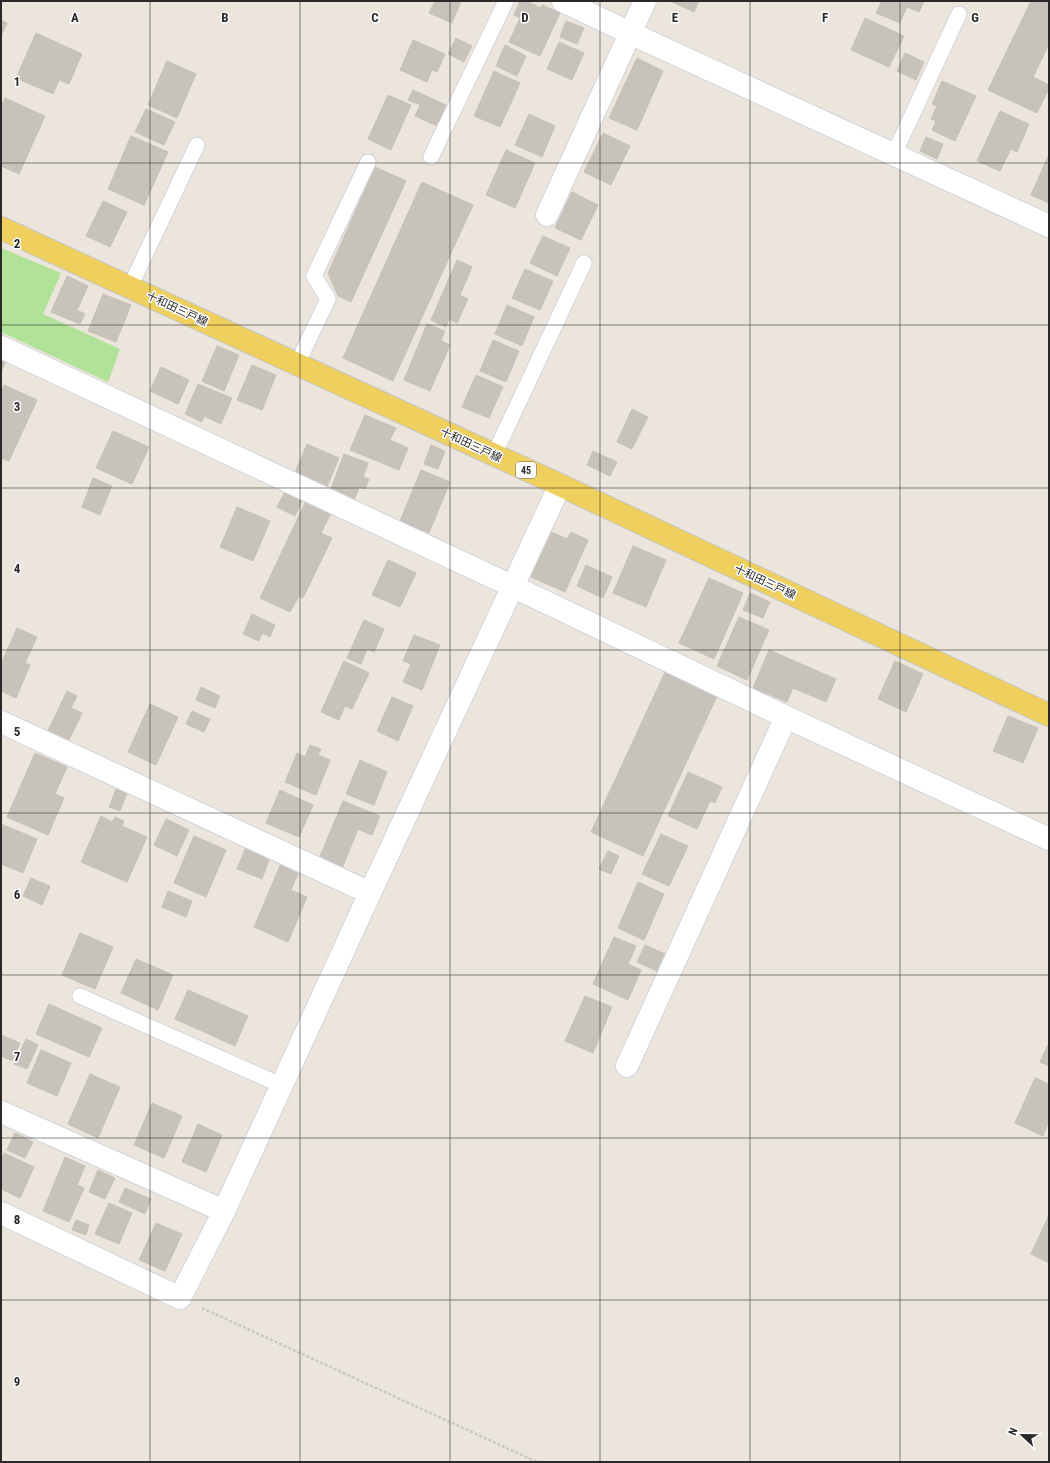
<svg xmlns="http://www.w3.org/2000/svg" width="1050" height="1463" font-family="'Roboto Condensed','Noto Sans JP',sans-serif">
	<rect width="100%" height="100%" fill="#ebe5db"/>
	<path fill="#b0e298" d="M1 248 61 273 43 314 120 349 108 382 1 332Z"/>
	<g fill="#c7c3ba" stroke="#c7c1b5">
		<path d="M435 1H461L452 23 429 13Z"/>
		<path d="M520 1H526L541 8 542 5 560 13 540 56 509 42 520 18 514 15Z"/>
		<path d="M670 1H699L694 12Z"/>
		<path d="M882 1H924L919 12 907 7 900 23 876 13Z"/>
		<path d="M1031 1H1049V44L1033 77 1049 85V88L1037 113 988 90Z"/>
		<path d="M865 18 904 36 889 67 851 50Z"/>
		<path d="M1 20 7 23 1 36Z"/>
		<path d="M566 21 584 28 577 44 560 37Z"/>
		<path d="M36 33 82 54 69 84 59 80 53 94 16 78Z"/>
		<path d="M456 38 472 46 464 62 448 54Z"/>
		<path d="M413 40 445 54 437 72 432 70 427 82 400 70Z"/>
		<path d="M559 42 584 53 572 80 547 69Z"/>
		<path d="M505 45 526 56 517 76 496 66Z"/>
		<path d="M905 53 924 62 916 80 897 71Z"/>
		<path d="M637 58 663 71 637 130 609 118Z"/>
		<path d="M167 61 196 74 177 118 148 105Z"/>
		<path d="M494 71 520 83 500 127 474 116Z"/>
		<path d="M942 81 976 96 955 141 932 130 936 121 931 119 937 106 932 104Z"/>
		<path d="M413 90 446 105 437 126 415 116 420 105 408 100Z"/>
		<path d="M388 95 411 105 391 150 368 139Z"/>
		<path d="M5 98 45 116 19 174 1 166V107Z"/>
		<path d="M146 109 175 122 164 145 135 132Z"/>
		<path d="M1000 111 1029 124 1017 152 1011 149 1000 171 977 161Z"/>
		<path d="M529 114 555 126 542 157 515 145Z"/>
		<path d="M603 133 630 146 611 185 584 172Z"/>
		<path d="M131 136 168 152 144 205 108 189Z"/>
		<path d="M926 137 943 144 937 159 920 151Z"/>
		<path d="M506 150 535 163 515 208 486 195Z"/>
		<path d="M1049 154V203L1031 195Z"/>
		<path d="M375 167 406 181 351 302 338 296 328 273Z"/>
		<path d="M422 182 473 205 393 381 343 358Z"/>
		<path d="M572 192 598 205 581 240 555 228Z"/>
		<path d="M103 201 127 212 110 247 86 236Z"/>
		<path d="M543 236 570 248 557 276 530 263Z"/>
		<path d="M457 260 472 267 460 295 468 299 457 323 449 319 446 327 431 320Z"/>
		<path d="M525 269 553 281 540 310 512 298Z"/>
		<path d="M67 276 88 286 77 310 85 314 80 324 51 312Z"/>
		<path d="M103 294 131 305 116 342 88 331Z"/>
		<path d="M507 305 534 317 522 346 495 334Z"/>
		<path d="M427 324 445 331 441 341 450 345 430 391 404 380Z"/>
		<path d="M493 340 519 351 506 382 480 371Z"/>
		<path d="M217 346 239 355 224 391 202 381Z"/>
		<path d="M1 359 6 361 1 372Z"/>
		<path d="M252 365 276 375 262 410 237 400Z"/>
		<path d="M161 367 189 380 178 404 150 391Z"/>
		<path d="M476 375 503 387 489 418 462 407Z"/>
		<path d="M198 384 232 398 221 424 204 416 202 422 185 414Z"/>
		<path d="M4 385 37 400 9 461 1 458V393Z"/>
		<path d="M632 409 648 417 632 449 617 442Z"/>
		<path d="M365 415 396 428 390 440 408 448 399 470 350 450Z"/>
		<path d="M113 431 149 447 132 484 96 468Z"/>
		<path d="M307 444 339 458 326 489 294 475Z"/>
		<path d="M431 445 445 451 438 469 424 464Z"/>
		<path d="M593 451 617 462 610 476 587 465Z"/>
		<path d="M344 454 368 463 363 477 369 479 365 489 359 487 354 501 330 491Z"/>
		<path d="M421 470 450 482 429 533 400 521Z"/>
		<path d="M93 478 112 486 100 515 82 507Z"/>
		<path d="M287 488 304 497 295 516 277 507Z"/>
		<path d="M306 501 331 513 321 533 332 538 303 598 299 596 290 612 260 598Z"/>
		<path d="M237 507 270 521 253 561 220 547Z"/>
		<path d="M551 532 567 539 571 532 588 540 565 592 531 577Z"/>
		<path d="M633 546 666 560 646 607 613 593Z"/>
		<path d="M388 560 416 573 400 607 372 595Z"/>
		<path d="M586 565 612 577 603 598 577 586Z"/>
		<path d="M709 578 743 593 714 659 679 643Z"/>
		<path d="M750 593 770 602 763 618 743 610Z"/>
		<path d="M252 614 275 625 270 637 262 633 259 641 243 634Z"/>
		<path d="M739 617 769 630 747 680 717 666Z"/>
		<path d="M364 620 384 629 374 652 367 649 361 664 347 658Z"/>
		<path d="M17 628 37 637 25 663 30 665 16 698 1 691V664Z"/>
		<path d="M414 635 440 645 422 690 403 682 411 664 403 661Z"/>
		<path d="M769 650 836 679 826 702 793 688 787 702 753 688Z"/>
		<path d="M344 661 369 673 352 709 345 706 339 720 321 712Z"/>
		<path d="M895 661 923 674 906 712 878 699Z"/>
		<path d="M666 670 718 694 643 856 591 832Z"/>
		<path d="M201 687 220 696 215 708 196 700Z"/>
		<path d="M67 691 77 696 71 708 82 713 69 740 48 731Z"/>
		<path d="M392 697 413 706 398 741 377 731Z"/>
		<path d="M150 704 178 717 156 765 128 752Z"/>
		<path d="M192 711 210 719 204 732 186 724Z"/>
		<path d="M1008 716 1038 728 1023 763 993 751Z"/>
		<path d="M310 745 321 749 318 755 330 760 316 795 285 782 297 753 305 757Z"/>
		<path d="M35 753 67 767 55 794 64 798 48 835 7 817Z"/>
		<path d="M360 760 387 772 374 805 346 794Z"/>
		<path d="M688 772 722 787 715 803 710 801 697 829 668 816Z"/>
		<path d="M117 787 128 791 120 811 109 807Z"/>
		<path d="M280 790 313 805 299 837 266 823Z"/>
		<path d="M343 801 380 816 372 835 358 829 341 871 318 861Z"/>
		<path d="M101 816 112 822 115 817 124 821 122 826 147 837 127 882 81 862Z"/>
		<path d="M166 819 189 830 177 856 154 845Z"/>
		<path d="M1 824 37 839 23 873 1 864Z"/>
		<path d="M661 834 688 846 669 886 642 874Z"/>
		<path d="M194 836 226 850 206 897 174 883Z"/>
		<path d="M246 847 270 857 262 879 237 869Z"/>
		<path d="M608 851 619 856 611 874 599 869Z"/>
		<path d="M282 861 300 869 291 890 307 897 288 942 254 927Z"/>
		<path d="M31 878 50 886 42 905 23 896Z"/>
		<path d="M638 882 664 894 644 940 618 928Z"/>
		<path d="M168 891 192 901 186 917 162 907Z"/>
		<path d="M80 933 113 947 95 989 62 975Z"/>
		<path d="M614 937 636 946 628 964 641 970 628 1000 593 984Z"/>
		<path d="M645 945 665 954 657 971 637 962Z"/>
		<path d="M136 959 173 975 158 1010 121 993Z"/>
		<path d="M188 990 248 1016 235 1046 175 1019Z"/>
		<path d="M585 996 612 1007 593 1053 565 1041Z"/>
		<path d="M49 1004 102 1028 89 1057 36 1034Z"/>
		<path d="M1 1035 20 1043 12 1061 1 1056Z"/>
		<path d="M26 1039 38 1045 27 1069 14 1064Z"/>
		<path d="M1049 1043V1066L1040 1062Z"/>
		<path d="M41 1050 71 1063 57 1096 27 1083Z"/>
		<path d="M90 1074 120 1087 98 1138 68 1124Z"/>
		<path d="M1035 1078 1049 1084V1121L1043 1136 1015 1123Z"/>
		<path d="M152 1103 182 1116 164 1158 134 1145Z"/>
		<path d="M198 1124 222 1135 206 1172 182 1162Z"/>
		<path d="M15 1133 33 1142 25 1158 7 1150Z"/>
		<path d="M4 1153 34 1167 20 1198 1 1189V1159Z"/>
		<path d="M65 1157 85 1166 77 1185 84 1188 69 1222 43 1211Z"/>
		<path d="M98 1170 115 1178 105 1199 89 1192Z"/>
		<path d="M125 1188 151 1199 145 1214 119 1202Z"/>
		<path d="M109 1203 132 1213 119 1244 95 1234Z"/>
		<path d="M1049 1215V1263L1031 1254Z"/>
		<path d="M76 1220 89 1225 86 1235 72 1230Z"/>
		<path d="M156 1223 182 1234 165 1271 139 1260Z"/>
	</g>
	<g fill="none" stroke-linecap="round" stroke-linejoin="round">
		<defs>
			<g id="service">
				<path d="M894 154 959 14"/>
				<path d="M431 157 506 1"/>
				<path d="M130 287 197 145"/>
				<path d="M297 364 328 299 314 276 368 162"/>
				<path d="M494 455 584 263"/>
				<path d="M80 996 281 1085"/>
			</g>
			<g id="minor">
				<path d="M563 1 630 33 1049 226"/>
				<path d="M547 215 645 1"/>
				<path d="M1 347 512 586 786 717 1049 839"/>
				<path d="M1 722 370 893"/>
				<path d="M627 1066 786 717"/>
				<path d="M1 1112 224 1211"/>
				<path d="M1 1213 180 1298 224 1211 370 893 560 485"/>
			</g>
			<path id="primary" d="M1 228 560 485 1049 715"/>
		</defs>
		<use href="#service" stroke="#d1d4e2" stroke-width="17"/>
		<use href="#minor" stroke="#d1d4e2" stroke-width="24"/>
		<use href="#primary" stroke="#c7c7c7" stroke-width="24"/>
		<path stroke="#c7c7c7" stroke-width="2.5" stroke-dasharray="3 2" stroke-linecap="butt" d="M202 1308 537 1462"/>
		<use href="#service" stroke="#fff" stroke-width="15"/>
		<use href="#minor" stroke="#fff" stroke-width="22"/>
		<use href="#primary" stroke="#efcf5d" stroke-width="22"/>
	</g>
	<path fill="none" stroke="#292929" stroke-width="1" stroke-opacity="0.55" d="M150 1V1462M300 1V1462M450 1V1462M600 1V1462M750 1V1462M900 1V1462M1 163H1049M1 325H1049M1 488H1049M1 650H1049M1 813H1049M1 975H1049M1 1138H1049M1 1300H1049"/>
	<g text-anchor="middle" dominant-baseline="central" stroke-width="3" stroke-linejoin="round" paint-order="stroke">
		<rect fill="#fff" stroke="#696969" stroke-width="1" x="516" y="462" width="20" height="16" rx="3"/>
		<g font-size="10" font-weight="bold" fill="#292929">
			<text x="526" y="470">45</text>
		</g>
		<g font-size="11" fill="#292929" stroke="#fff">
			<text transform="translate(177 309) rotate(25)">十和田三戸線</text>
			<text transform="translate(471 445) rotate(25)">十和田三戸線</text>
			<text transform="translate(765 582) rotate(25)">十和田三戸線</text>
		</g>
	</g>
	<g font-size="13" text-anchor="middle" font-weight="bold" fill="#292929" stroke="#fff" stroke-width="3" stroke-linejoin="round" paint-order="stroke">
		<text x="75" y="22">A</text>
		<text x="225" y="22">B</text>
		<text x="375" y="22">C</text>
		<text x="525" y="22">D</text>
		<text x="675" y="22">E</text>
		<text x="825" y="22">F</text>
		<text x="975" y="22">G</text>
		<text x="17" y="86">1</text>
		<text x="17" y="248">2</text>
		<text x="17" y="411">3</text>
		<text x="17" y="573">4</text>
		<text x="17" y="736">5</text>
		<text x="17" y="899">6</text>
		<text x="17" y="1061">7</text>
		<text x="17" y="1224">8</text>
		<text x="17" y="1386">9</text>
	</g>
	<rect width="1050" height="1463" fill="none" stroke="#292929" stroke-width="4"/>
	<g transform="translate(1022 1435) rotate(292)" stroke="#ffffff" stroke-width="3" paint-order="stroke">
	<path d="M0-3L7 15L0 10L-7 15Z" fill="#292929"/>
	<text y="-6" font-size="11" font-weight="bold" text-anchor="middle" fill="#292929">N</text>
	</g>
</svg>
